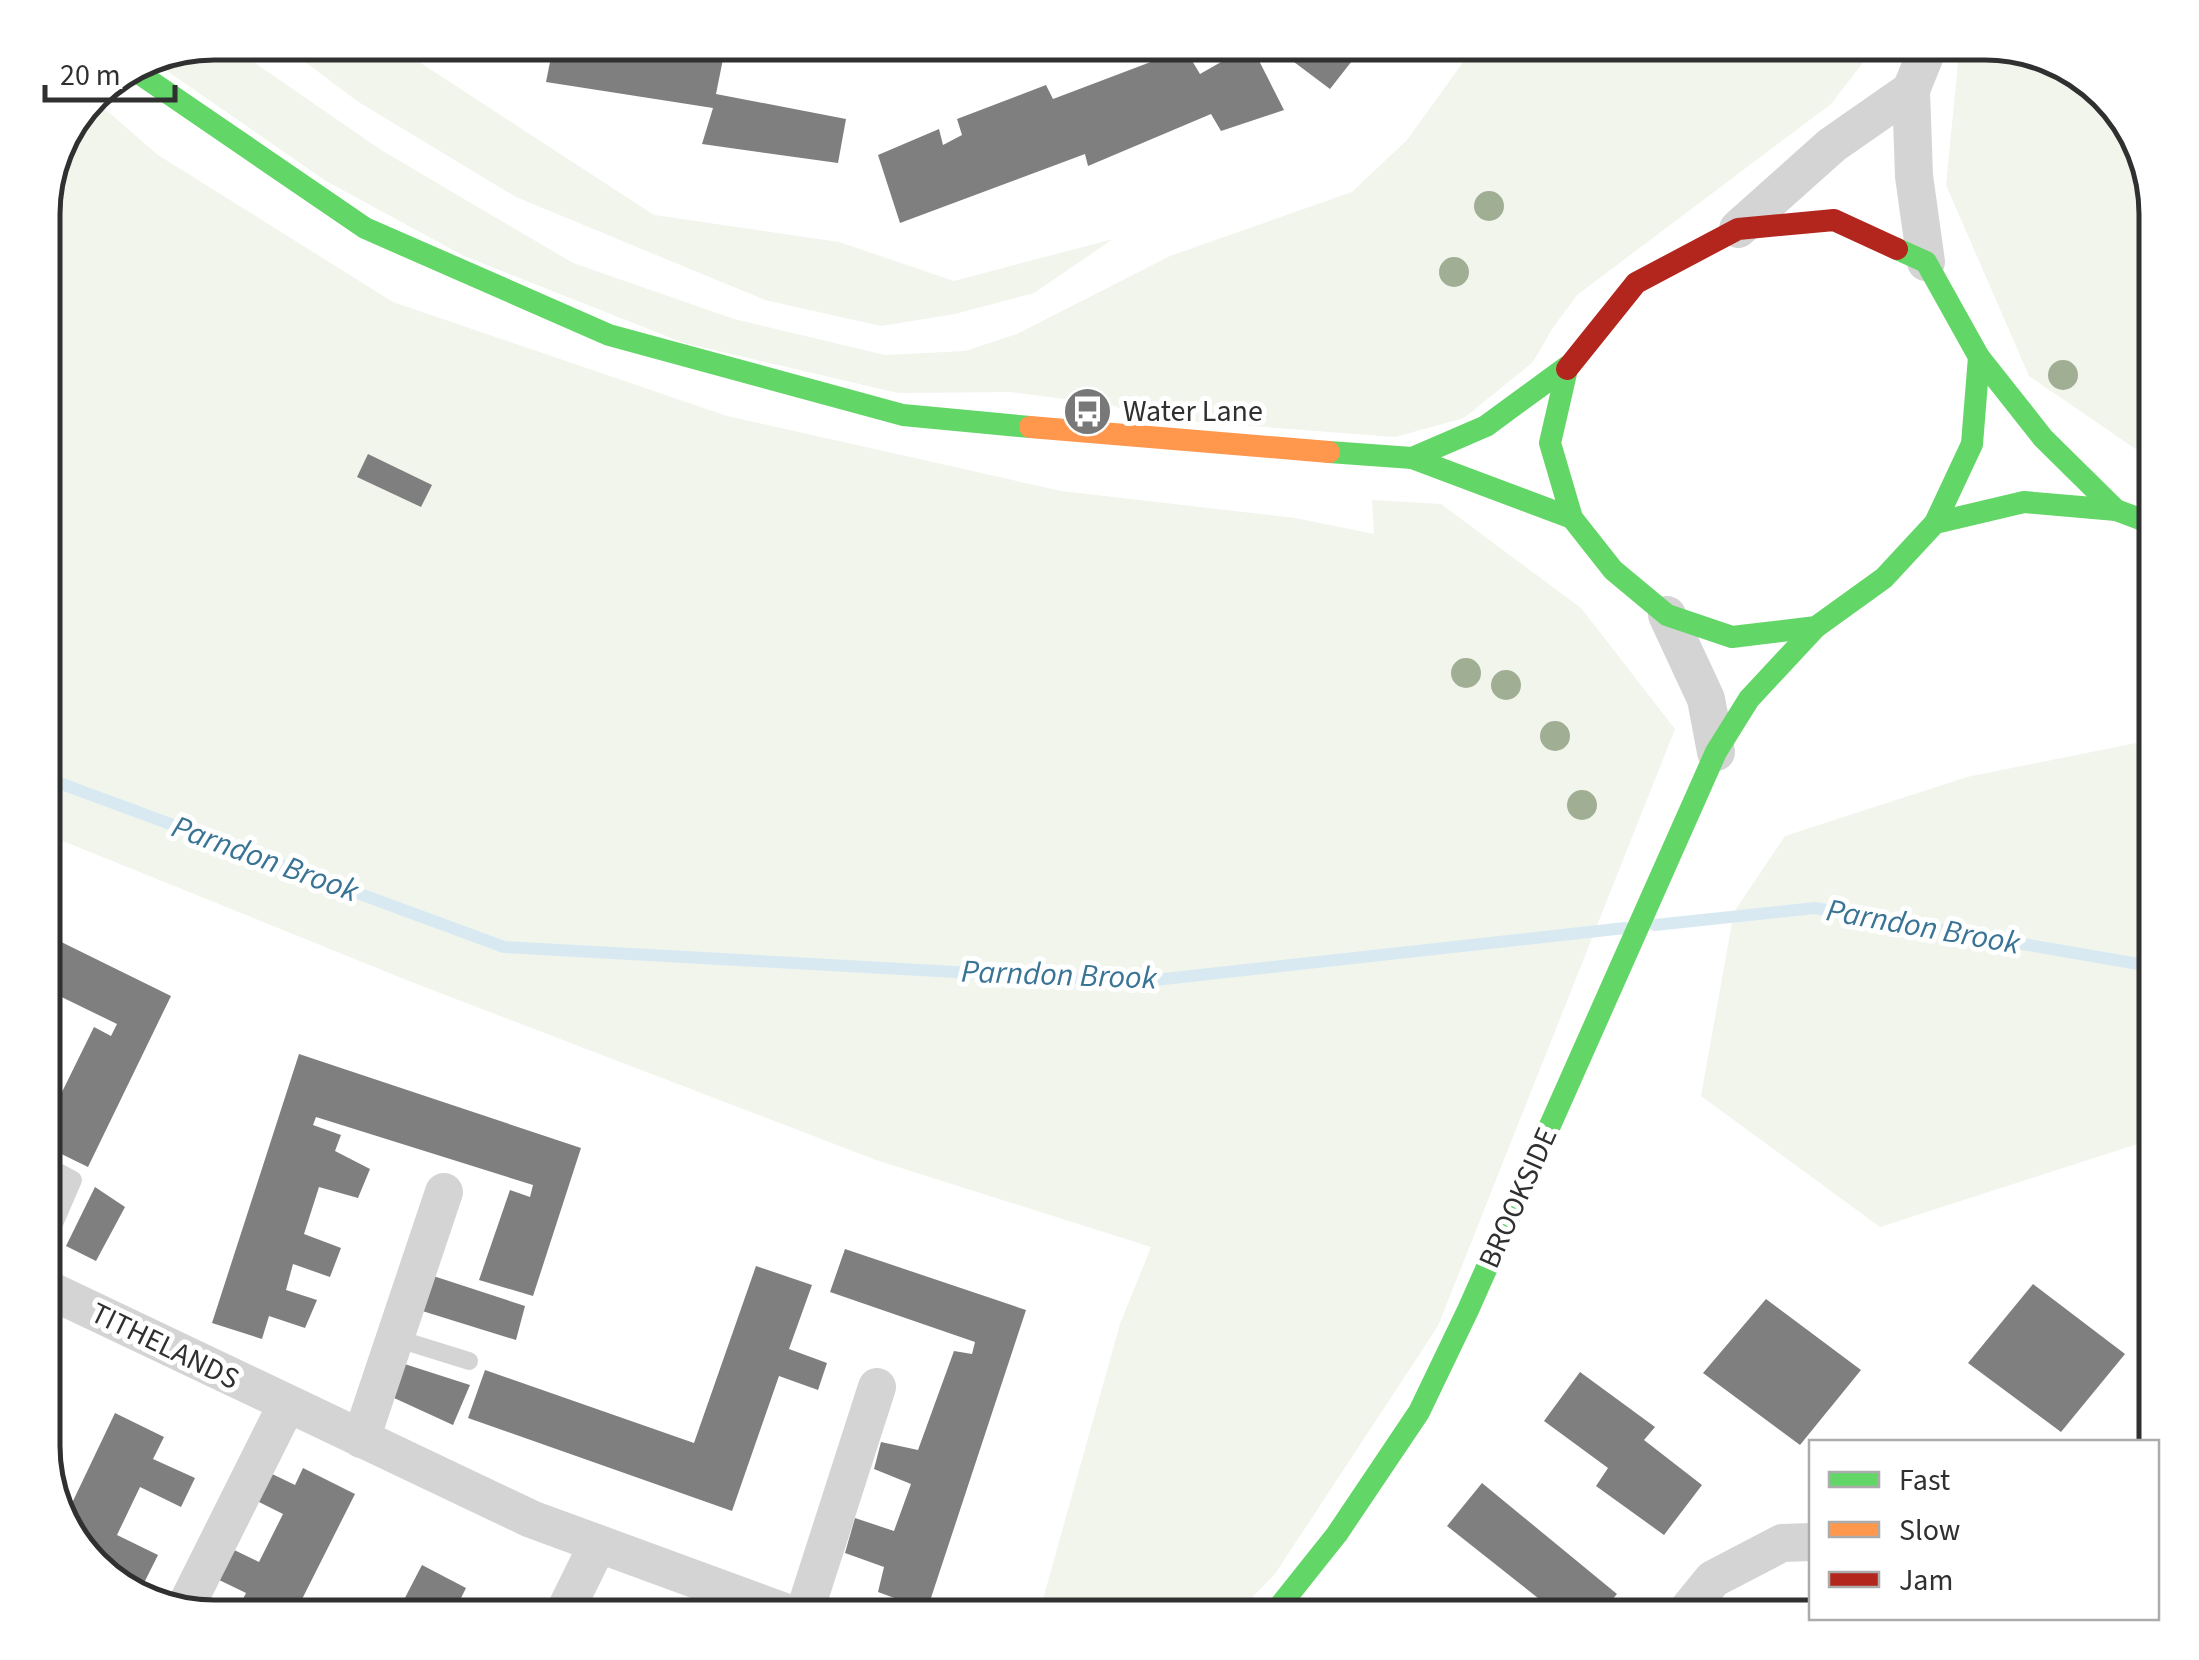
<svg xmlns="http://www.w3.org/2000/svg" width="2199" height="1660" font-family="'Source Sans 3',sans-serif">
	<rect width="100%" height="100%" fill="#fff"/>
	<g fill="#f1f5ec">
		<path d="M214 43H226L381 150 573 263 734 319 885 355 965 351 1017 334 1170 256 1352 192 1407 140 1477 43H1878L1831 104 1577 295 1552 329 1533 362 1464 418 1395 437 1147 418 1111 405 1011 392 898 393 684 343 464 256 326 181 157 64Z"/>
		<path d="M280 43H390L654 215 839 242 954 281 1113 239 1034 293 955 314 881 326 765 300 516 197 357 101Z"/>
		<path d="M1960 43H1986L2090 78 2139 138 2156 213V463L2029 376 1946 185Z"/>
		<path d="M91 97 158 155 393 302 727 416 1061 491 1295 518 1374 534 1372 500 1441 504 1581 608 1675 729 1438 1326 1275 1574 1233 1617H1038L1120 1324 1151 1247 876 1160 414 983 43 833V202L60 138Z"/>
		<path d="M2156 739V1138L1880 1227 1701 1096 1734 912 1785 836 1967 777Z"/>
	</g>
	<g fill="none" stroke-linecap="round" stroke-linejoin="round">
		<g stroke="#d9e9f2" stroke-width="12">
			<path d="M43 777 504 947 1137 982 1625 928"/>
			<path d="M1655 925 1815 908 2156 967"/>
		</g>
	</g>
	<g fill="#7f7f7f">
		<path d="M506 43H617L723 59 716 94 846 119 838 163 702 144 713 108 546 82 552 52Z"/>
		<path d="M935 43H964L939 55Z"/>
		<path d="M1283 43H1366L1330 89 1278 50Z"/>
		<path d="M1251 45 1284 110 1221 131 1211 114 1088 166 1085 154 900 223 878 155 939 129 943 145 962 135 957 119 1046 85 1053 99 1185 49 1200 74Z"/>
		<path d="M368 454 432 485 421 507 357 477Z"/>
		<path d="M43 933 171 996 88 1167 43 1145V1130L50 1116 43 1112V1083L62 1092 94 1027 111 1036 117 1024 43 988Z"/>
		<path d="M299 1054 581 1148 533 1296 479 1280 510 1190 530 1197 533 1185 316 1117 313 1125 341 1135 335 1151 370 1169 358 1198 319 1187 304 1234 341 1248 330 1277 293 1264 286 1290 317 1300 305 1328 269 1316 262 1339 212 1323Z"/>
		<path d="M95 1187 125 1207 96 1261 66 1246Z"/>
		<path d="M845 1249 1026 1310 927 1610 878 1592 884 1567 845 1553 855 1518 894 1531 911 1484 874 1469 881 1442 918 1450 954 1351 972 1354 975 1342 830 1292Z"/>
		<path d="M756 1266 812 1285 789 1349 827 1363 818 1390 779 1376 732 1511 468 1418 485 1370 694 1443Z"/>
		<path d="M415 1270 525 1306 516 1340 403 1305Z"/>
		<path d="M2033 1284 2125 1354 2061 1432 1968 1363Z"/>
		<path d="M1766 1299 1861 1370 1800 1445 1703 1373Z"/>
		<path d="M389 1359 470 1385 453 1425 381 1392Z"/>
		<path d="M1580 1372 1655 1427 1644 1440 1702 1485 1664 1535 1596 1486 1608 1468 1544 1421Z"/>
		<path d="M115 1413 164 1437 153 1459 195 1478 181 1507 140 1487 117 1535 158 1555 144 1583 104 1563 100 1571 62 1524Z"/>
		<path d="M303 1468 355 1494 293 1617H234L246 1593 213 1577 228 1547 259 1562 283 1514 253 1499 266 1471 295 1485Z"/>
		<path d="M1482 1483 1617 1594 1597 1617H1562L1447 1526Z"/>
		<path d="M422 1565 466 1588 458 1604 489 1617H395Z"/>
		<path d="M620 1605 642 1617H611Z"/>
	</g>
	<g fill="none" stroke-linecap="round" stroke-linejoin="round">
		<g stroke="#d4d4d4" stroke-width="18">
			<path d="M43 1164 73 1180 50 1233"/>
			<path d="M395 1338 469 1361"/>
		</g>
		<g stroke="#d4d4d4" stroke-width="38">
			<path d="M1738 229 1832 145 1911 90"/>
			<path d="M1926 262 1914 176 1911 90 1930 43"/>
			<path d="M1667 615 1706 699 1716 752"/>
			<path d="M43 1287 531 1519 798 1617"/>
			<path d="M361 1439 444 1192"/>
			<path d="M185 1608 287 1404"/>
			<path d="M562 1617 598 1544"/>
			<path d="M803 1617 877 1387"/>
			<path d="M1682 1617 1713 1579 1782 1543 1812 1542"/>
		</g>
		<g stroke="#63d668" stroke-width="22">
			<path d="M137 72 365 228 609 335 903 415 1030 427"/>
			<path d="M1897 249 1926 262 1979 357 2043 438 2116 510"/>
			<path d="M1567 369 1550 443 1572 518 1613 570 1667 615 1732 637 1816 627 1884 578 1935 523 1972 444 1979 357"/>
			<path d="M1329 452 1412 458 1572 518"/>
			<path d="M1412 458 1486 426 1568 366"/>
			<path d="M1935 523 2024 502 2116 510 2156 525"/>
			<path d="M1271 1617 1337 1534 1419 1412 1468 1310 1716 752 1749 699 1816 627"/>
		</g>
		<path stroke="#ff974d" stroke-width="22" d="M1030 427 1329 452"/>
		<path stroke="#b3261e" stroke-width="22" d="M1567 369 1636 283 1738 229 1834 220 1897 249"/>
	</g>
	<g fill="#a0af93">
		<circle cx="1489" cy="206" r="15"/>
		<circle cx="1454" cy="272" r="15"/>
		<circle cx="2063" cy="375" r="15"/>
		<circle cx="1466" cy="673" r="15"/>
		<circle cx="1506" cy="685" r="15"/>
		<circle cx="1555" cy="736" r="15"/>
		<circle cx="1582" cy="805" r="15"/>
	</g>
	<defs>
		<symbol id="bus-disc" viewBox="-11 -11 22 22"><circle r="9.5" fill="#787878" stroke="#fff"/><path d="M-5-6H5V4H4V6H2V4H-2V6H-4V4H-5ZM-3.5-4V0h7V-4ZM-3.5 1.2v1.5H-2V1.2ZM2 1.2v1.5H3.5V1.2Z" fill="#fff"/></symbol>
	</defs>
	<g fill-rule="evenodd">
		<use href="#bus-disc" x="1060" y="384" width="55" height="55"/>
	</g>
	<g text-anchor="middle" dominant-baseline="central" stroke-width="10" stroke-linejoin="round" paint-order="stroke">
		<g font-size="30" fill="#303030" stroke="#fff" text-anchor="start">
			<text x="1123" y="411">Water Lane</text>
		</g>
		<g font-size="30" fill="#303030" stroke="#fff">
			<text transform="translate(1518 1198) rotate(-66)">BROOKSIDE</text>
			<text transform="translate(165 1346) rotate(26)">TITHELANDS</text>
		</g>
		<g font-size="32" font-style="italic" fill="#3a7495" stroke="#fff">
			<text transform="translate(265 859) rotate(20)">Parndon Brook</text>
			<text transform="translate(1923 927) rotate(10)">Parndon Brook</text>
			<text transform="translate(1059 975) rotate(2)">Parndon Brook</text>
		</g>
	</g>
	<path d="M0 0H2199V1660H0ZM214 60H1985A154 154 0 0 1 2139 214V1446A154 154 0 0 1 1985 1600H214A154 154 0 0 1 60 1446V214A154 154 0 0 1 214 60Z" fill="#fff" fill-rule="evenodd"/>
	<path fill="none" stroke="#303030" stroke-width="5" d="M214 60H1985A154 154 0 0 1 2139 214V1446A154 154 0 0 1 1985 1600H214A154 154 0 0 1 60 1446V214A154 154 0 0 1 214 60Z"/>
	<rect x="1809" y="1440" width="350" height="180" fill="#ffffff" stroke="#acacac" stroke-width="2.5"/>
	<rect x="1829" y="1472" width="50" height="15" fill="#63d668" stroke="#acacac" stroke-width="2.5"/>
	<text x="1899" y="1490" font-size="30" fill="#303030">Fast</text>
	<rect x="1829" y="1522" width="50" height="15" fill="#ff974d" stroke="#acacac" stroke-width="2.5"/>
	<text x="1899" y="1540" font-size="30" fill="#303030">Slow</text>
	<rect x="1829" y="1572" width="50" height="15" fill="#b3261e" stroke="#acacac" stroke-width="2.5"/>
	<text x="1899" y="1590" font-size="30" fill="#303030">Jam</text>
	<path d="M45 85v15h130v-15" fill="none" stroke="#303030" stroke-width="5"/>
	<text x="60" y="85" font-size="30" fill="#303030" stroke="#ffffff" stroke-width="8" paint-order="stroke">20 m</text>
</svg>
